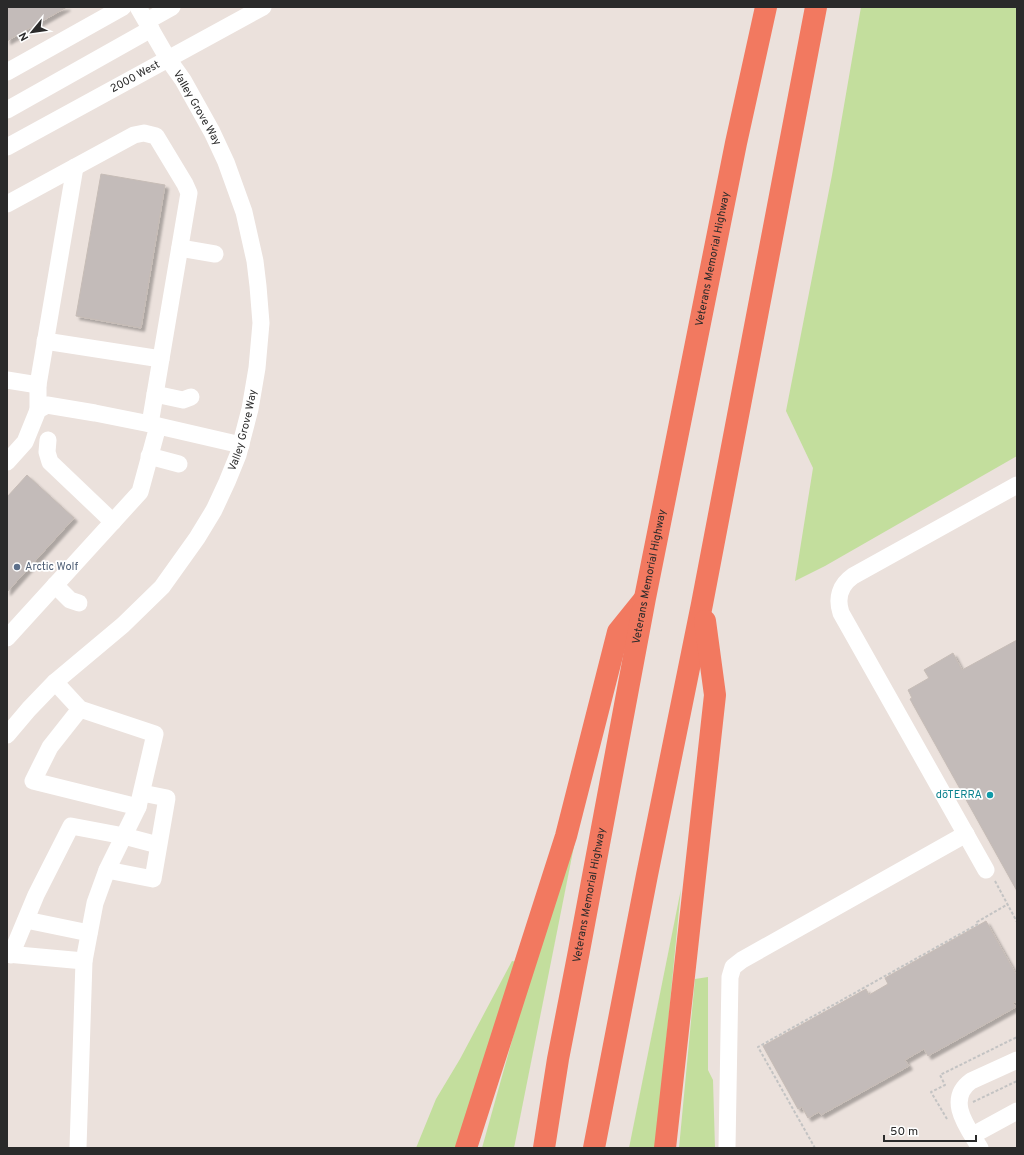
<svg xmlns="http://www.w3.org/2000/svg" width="1024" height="1155" font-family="Overpass,sans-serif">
	<defs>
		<filter id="shadow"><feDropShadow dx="3.5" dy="3.5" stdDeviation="1" flood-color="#0004"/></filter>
	</defs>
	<rect width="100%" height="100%" fill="#ebe1dc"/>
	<g fill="#c3de9d">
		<path d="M861 7H1016L1017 10V456L825 566 795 581 813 468 786 411 832 175Z"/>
		<path d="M584 796 514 1148H482L561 865Z"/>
		<path d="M681 889 656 1148H629Z"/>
		<path d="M512 961 517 962 456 1148H416L436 1099 460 1059Z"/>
		<path d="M708 977V1070L713 1080 715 1148H679L695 979Z"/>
	</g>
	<g fill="#c3bbb9" stroke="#c6bcb6" filter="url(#shadow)">
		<path d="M7 7H67L7 41Z"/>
		<path d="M101 174 165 185 141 328 76 316Z"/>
		<path d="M27 475 74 518 7 592V497Z"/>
		<path d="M1017 640V891L910 699 912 698 908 690 929 678 924 670 953 653 962 670Z"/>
		<path d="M986 921 1017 976V1001L1013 1003 1016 1007 928 1056 924 1049 905 1060 909 1066 821 1115 819 1112 808 1118 802 1107 798 1109 763 1046 866 989 869 995 888 984 885 978Z"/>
	</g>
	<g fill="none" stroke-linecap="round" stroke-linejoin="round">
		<g stroke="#c3c3c3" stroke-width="2" stroke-dasharray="3 2" stroke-linecap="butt">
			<path d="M995 881 1017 922"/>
			<path d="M973 1102 1017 1081"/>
			<path d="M947 1119 931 1092 945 1085 940 1075 1017 1037"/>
			<path d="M815 1148 758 1047 978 924 977 922 1008 904"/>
		</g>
		<g stroke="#fff" stroke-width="17">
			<path d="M147 21 172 7"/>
			<path d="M7 72 123 7"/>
			<path d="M7 110 151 29"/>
			<path id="s1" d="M7 147 263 7"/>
			<path d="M7 204 134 135 144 133 156 136 185 184 189 193 150 424"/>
			<path d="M180 248 215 254"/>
			<path d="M45 341 161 359"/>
			<path d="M7 380 38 385"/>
			<path d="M155 394 183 400 191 397"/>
			<path d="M38 410V385L75 167"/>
			<path d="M48 440 47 452 50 462 113 522"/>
			<path d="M149 456 179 464"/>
			<path d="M7 462 25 442 38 410 47 405 95 413 150 424 241 445"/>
			<path d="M55 585 70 600 79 603"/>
			<path d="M7 638 140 492 158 426"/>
			<path d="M55 682 80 709 155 734 138 807 107 870 95 903 84 961 78 1148"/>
			<path d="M80 709 50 747 33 781 138 807"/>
			<path id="s2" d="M7 735 29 709 55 682 123 625 162 587 197 538 214 510 227 482 238 455 250 409 257 368 261 323 258 286 255 261 244 212 226 162 212 132 183 80 168 59 138 7"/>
			<path d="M107 870 153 879 167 798 142 793"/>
			<path d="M986 870 841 613C836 598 840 585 853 576L1017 485"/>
			<path d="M26 920 89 933"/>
			<path d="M7 954 84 961"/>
			<path d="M11 955 36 895 71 826 124 836 158 845"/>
			<path d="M973 1135 1017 1111"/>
			<path d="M727 1148 730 977 733 967 742 960 966 834"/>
			<path d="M980 1148C968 1128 945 1100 971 1081L1017 1060"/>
		</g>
		<g stroke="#f27960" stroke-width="22">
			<path d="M466 1148 566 836 618 632 643 601"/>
			<path id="s3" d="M544 1148 558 1059 579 951 645 598 736 143 766 7"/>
			<path d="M594 1148 647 875 702 604 816 7"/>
			<path d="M665 1148 715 695 705 621"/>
		</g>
	</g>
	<circle fill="#5c6f8a" stroke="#fff" stroke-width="1.5" cx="17" cy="567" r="4"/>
	<circle fill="#0f9aa8" stroke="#fff" stroke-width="1.5" cx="990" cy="795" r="4"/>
	<g text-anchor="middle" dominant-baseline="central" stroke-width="3.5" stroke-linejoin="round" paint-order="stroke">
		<g font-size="11" fill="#2a2a2a" stroke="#fff">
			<text stroke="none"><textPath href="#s1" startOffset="146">2000 West</textPath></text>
			<text transform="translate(197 108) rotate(60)">Valley Grove Way</text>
			<text stroke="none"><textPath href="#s3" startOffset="905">Veterans Memorial Highway</textPath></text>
			<text stroke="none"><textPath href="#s2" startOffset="393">Valley Grove Way</textPath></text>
			<text stroke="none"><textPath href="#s3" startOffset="581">Veterans Memorial Highway</textPath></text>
			<text stroke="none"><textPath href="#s3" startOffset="257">Veterans Memorial Highway</textPath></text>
		</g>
		<g font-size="11" fill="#4e5e75" stroke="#fff" text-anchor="start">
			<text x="25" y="567">Arctic Wolf</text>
		</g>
		<g font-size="11" fill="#0d838f" stroke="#fff" text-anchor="end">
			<text x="982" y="795">dōTERRA</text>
		</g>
	</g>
	<rect width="1024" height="1155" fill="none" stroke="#2a2a2a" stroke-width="16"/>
	<g transform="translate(32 32) rotate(241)" stroke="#ffffff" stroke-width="3" paint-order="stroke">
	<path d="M0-3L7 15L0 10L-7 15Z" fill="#2a2a2a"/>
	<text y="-6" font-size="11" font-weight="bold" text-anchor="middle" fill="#2a2a2a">N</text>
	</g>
	<path d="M884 1135v6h92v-6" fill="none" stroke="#2a2a2a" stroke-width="2"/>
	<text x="890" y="1135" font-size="12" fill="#2a2a2a" stroke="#ffffff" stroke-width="3" paint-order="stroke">50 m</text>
</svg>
